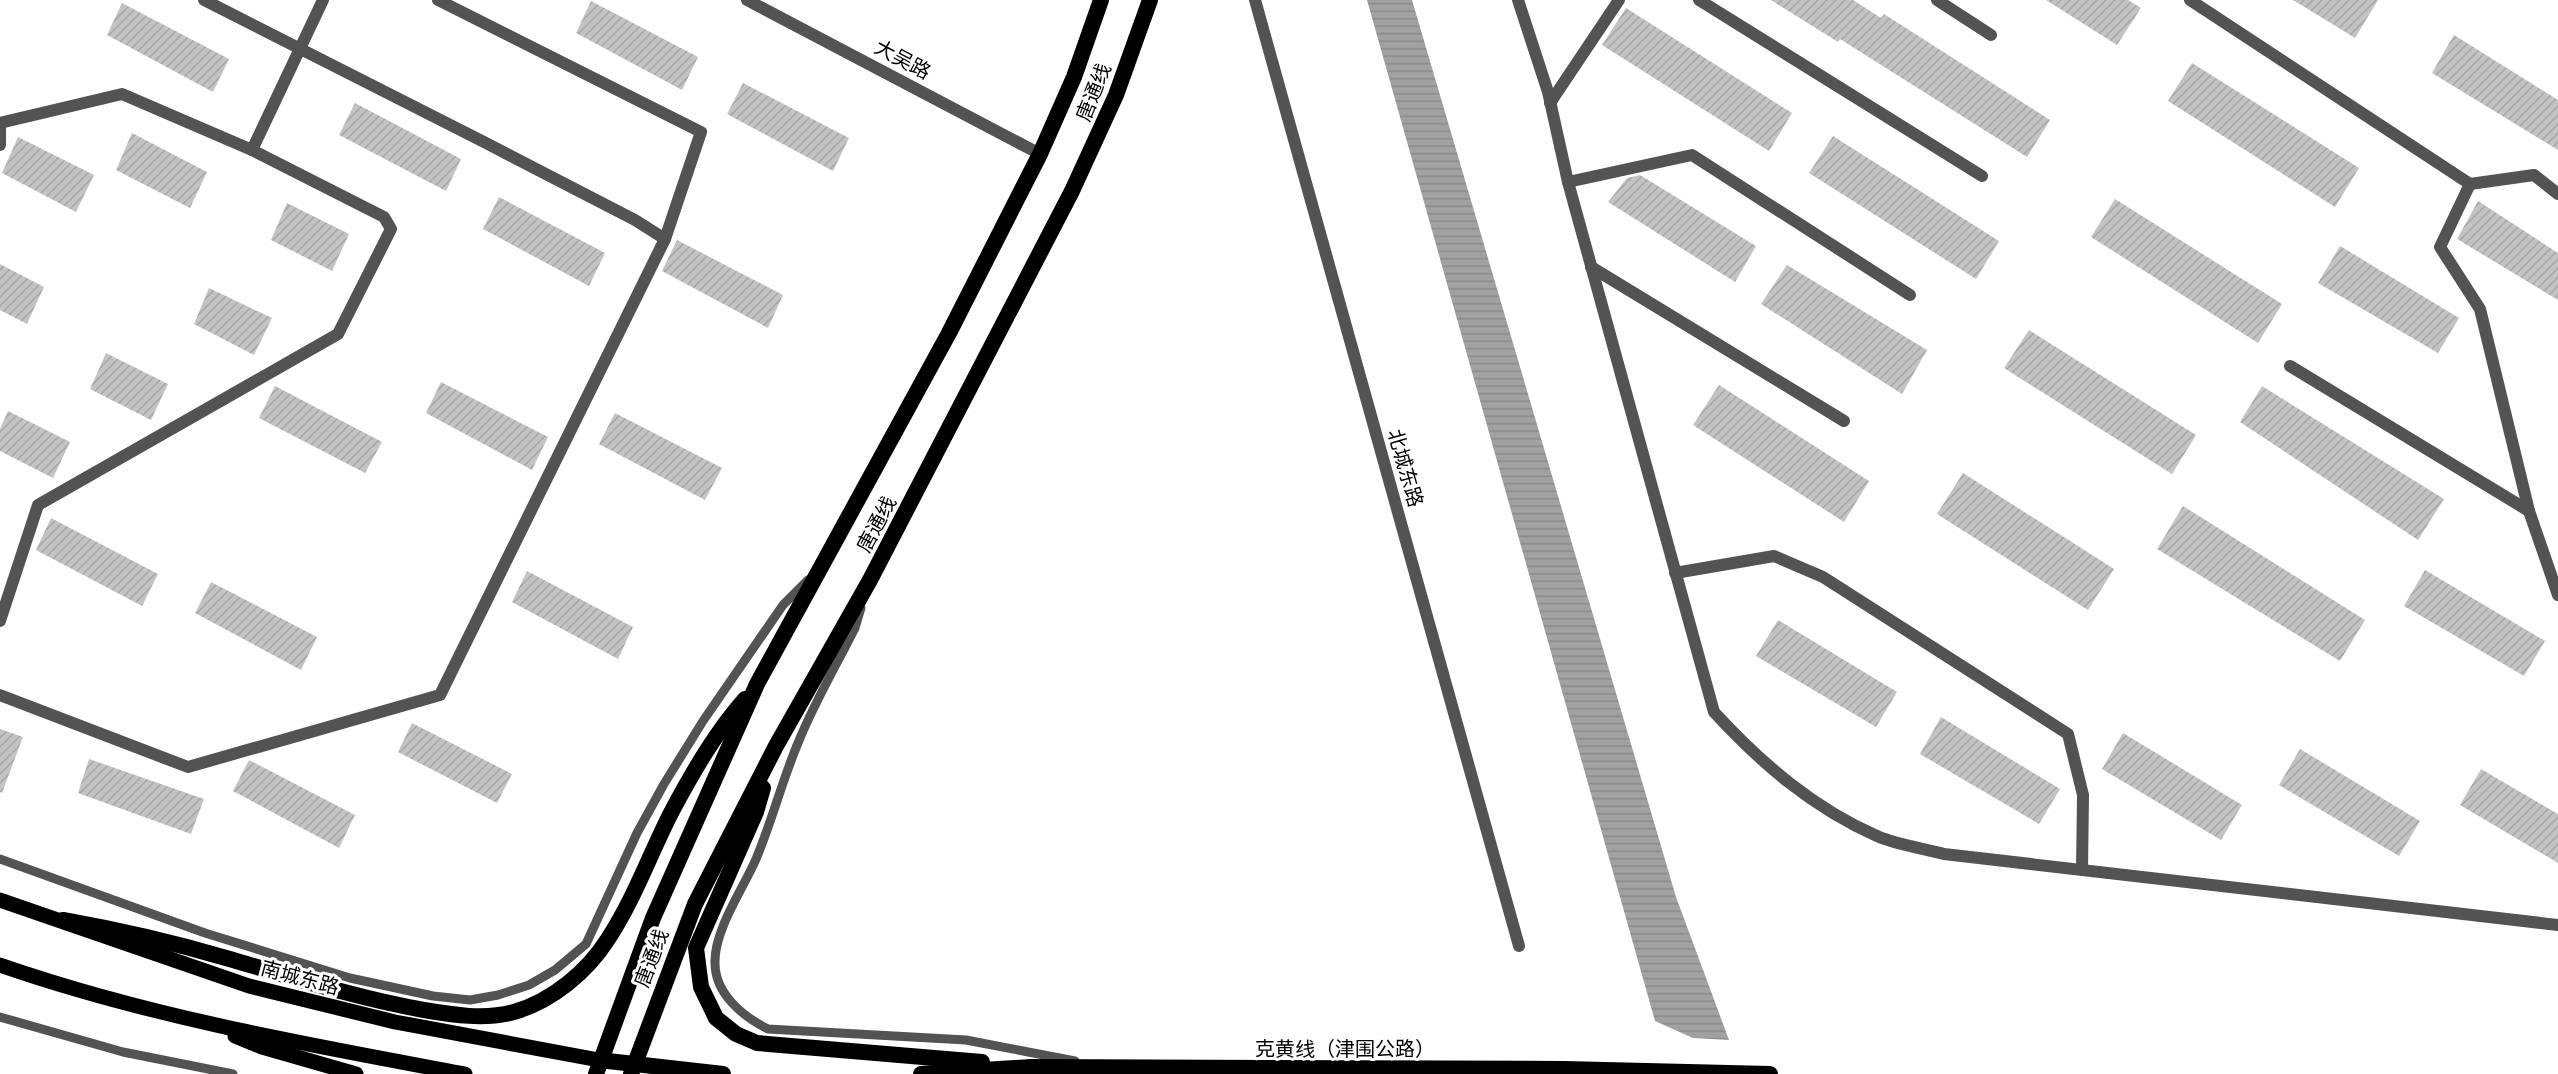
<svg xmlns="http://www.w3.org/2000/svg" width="2558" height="1074" font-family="Quicksand,'Noto Sans SC',sans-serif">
	<defs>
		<pattern id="water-rules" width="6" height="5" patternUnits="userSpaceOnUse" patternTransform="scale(1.5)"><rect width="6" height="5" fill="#a1a1a1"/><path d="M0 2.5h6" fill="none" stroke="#898989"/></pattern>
		<pattern id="building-hatch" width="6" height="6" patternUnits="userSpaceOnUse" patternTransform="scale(1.5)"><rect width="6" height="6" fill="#c3c3c3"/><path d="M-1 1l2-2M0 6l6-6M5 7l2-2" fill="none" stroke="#a6a6a6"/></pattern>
	</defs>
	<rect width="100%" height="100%" fill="#fff"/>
	<path fill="url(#water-rules)" d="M1367 0H1412L1676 897 1729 1040 1693 1038 1655 1021Z"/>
	<g fill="url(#building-hatch)">
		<path d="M1771 0H1853L1881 18 1884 14 2050 120 2027 157 1840 39 1838 42Z"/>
		<path d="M2046 0H2128L2141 8 2117 45Z"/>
		<path d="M2293 0H2378L2355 38Z"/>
		<path d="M591 1 698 57 682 90 576 33Z"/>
		<path d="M122 3 229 59 213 92 107 35Z"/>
		<path d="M1626 8 1792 113 1769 151 1602 45Z"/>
		<path d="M2454 35 2558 100V150L2432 73Z"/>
		<path d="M2192 63 2359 168 2335 207 2168 101Z"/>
		<path d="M743 83 849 138 833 171 727 114Z"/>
		<path d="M355 103 461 159 446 191 339 135Z"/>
		<path d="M132 133 207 172 190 208 116 170Z"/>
		<path d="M1833 136 1999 241 1976 279 1809 173Z"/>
		<path d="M18 137 94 175 76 212 2 173Z"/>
		<path d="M1640 175 1756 246 1735 282 1608 202 1627 178Z"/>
		<path d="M499 197 605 253 589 286 483 229Z"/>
		<path d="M2115 199 2282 304 2258 343 2091 237Z"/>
		<path d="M2478 201 2558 253V300L2457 239Z"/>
		<path d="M287 203 349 234 332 271 271 240Z"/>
		<path d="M677 240 783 295 768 328 662 271Z"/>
		<path d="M2340 246 2459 318 2438 353 2318 283Z"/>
		<path d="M0 264 44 287 27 324 0 310Z"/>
		<path d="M1787 265 1927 350 1902 394 1761 304Z"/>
		<path d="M209 288 272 318 254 355 194 324Z"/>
		<path d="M2029 330 2196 435 2172 474 2004 368Z"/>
		<path d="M106 353 168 384 151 420 90 389Z"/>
		<path d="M441 382 548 437 532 470 426 413Z"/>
		<path d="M1719 385 1869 481 1844 522 1693 425Z"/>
		<path d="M275 386 382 442 365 473 259 418Z"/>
		<path d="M2262 386 2444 499 2418 540 2240 422Z"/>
		<path d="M8 411 70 442 53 478 0 451V429Z"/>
		<path d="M615 413 722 468 705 500 599 444Z"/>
		<path d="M1963 473 2114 569 2088 610 1937 514Z"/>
		<path d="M2183 506 2365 620 2340 661 2157 549Z"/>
		<path d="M51 518 158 574 142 606 36 550Z"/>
		<path d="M2425 570 2545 641 2524 676 2404 606Z"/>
		<path d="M527 571 633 627 618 659 512 602Z"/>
		<path d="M211 582 317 637 301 670 195 613Z"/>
		<path d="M1778 620 1897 692 1876 727 1756 656Z"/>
		<path d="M1941 717 2060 789 2039 824 1920 754Z"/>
		<path d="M412 723 512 774 497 803 398 752Z"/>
		<path d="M0 729 23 737 2 793 0 792Z"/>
		<path d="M2123 733 2242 805 2221 840 2102 769Z"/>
		<path d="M2300 749 2420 821 2399 856 2279 785Z"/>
		<path d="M89 759 204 799 191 834 78 793Z"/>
		<path d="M249 760 355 815 339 848 233 791Z"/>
		<path d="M2481 769 2558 814V863L2460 805Z"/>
	</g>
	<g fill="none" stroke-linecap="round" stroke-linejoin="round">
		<g stroke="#535353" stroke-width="9">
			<path d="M861 608 855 628C836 666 814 703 798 743 782 781 772 821 756 859 743 889 715 929 715 961 714 993 742 1016 768 1029L966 1040 1075 1061"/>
			<path d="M0 859 205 933 350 978 433 996 470 1000 498 995 529 985 555 970 586 944 637 833 664 784 703 721 783 605 808 580"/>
			<path d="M0 1017 123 1052 233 1074"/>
		</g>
		<g stroke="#535353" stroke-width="12">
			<path d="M438 0 701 132 665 239"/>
			<path d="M1255 0 1519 946"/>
			<path d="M1518 0 1548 92 1568 182 1714 712C1761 763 1813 808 1877 836 1897 845 1923 848 1944 854L2558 925"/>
			<path d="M1699 0 1982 176"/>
			<path d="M1937 0 1991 35"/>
			<path d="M2190 0 2470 184 2534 175 2558 194"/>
			<path d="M1550 103 1619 0"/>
			<path d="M0 123 122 94 252 150 384 217 391 229 338 334 38 505 0 621"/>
			<path d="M0 126V145"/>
			<path d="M252 150 323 0"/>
			<path d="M1568 182 1692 155 1910 295"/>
			<path d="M2470 184 2440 247 2480 309 2529 511 2558 595"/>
			<path d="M1591 267 1844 421"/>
			<path d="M2290 366 2529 511"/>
			<path d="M1675 573 1774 556 1823 577 2068 734 2083 795 2082 870"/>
			<path d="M0 695 188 767 440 695 665 239 635 220 484 142 204 0"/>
		</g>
		<path stroke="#535353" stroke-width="12" d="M747 0 1040 154"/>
		<g stroke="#000" stroke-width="15">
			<path d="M0 900 249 986 395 1022 599 1060"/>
			<path d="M0 965C150 1017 309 1045 465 1074"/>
			<path d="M235 1036 262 1047 356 1074"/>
		</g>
		<g stroke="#000" stroke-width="16">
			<path d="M763 788 756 812 696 948 701 987 716 1018 736 1034 757 1043 982 1062"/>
			<path d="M63 920C119 930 172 942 226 958 292 977 356 998 424 1010 453 1015 485 1020 514 1012 552 1001 587 972 608 939 635 898 651 851 673 809 694 770 716 732 745 699"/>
			<path d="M599 1060 723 1074"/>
			<path d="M596 1074 653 918 757 684 949 333 1040 154 1074 77 1101 0"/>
			<path d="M631 1074 695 904 776 746 870 580 1072 191 1116 95 1150 0"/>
			<path d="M921 1074 1031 1067 1564 1069 1770 1074"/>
		</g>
	</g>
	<g text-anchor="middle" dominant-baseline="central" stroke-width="6" stroke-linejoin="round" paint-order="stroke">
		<g font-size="20" fill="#000" stroke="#fff">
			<text transform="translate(903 59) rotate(28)">大吴路</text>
			<text transform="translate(1093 92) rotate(-68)">唐通线</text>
			<text transform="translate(1406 468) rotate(74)">北城东路</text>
			<text transform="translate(876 524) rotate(-62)">唐通线</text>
			<text transform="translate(651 958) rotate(-69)">唐通线</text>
			<text transform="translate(300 977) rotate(15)">南城东路</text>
			<text x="1345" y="1048">克黄线（津围公路）</text>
		</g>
	</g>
</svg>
